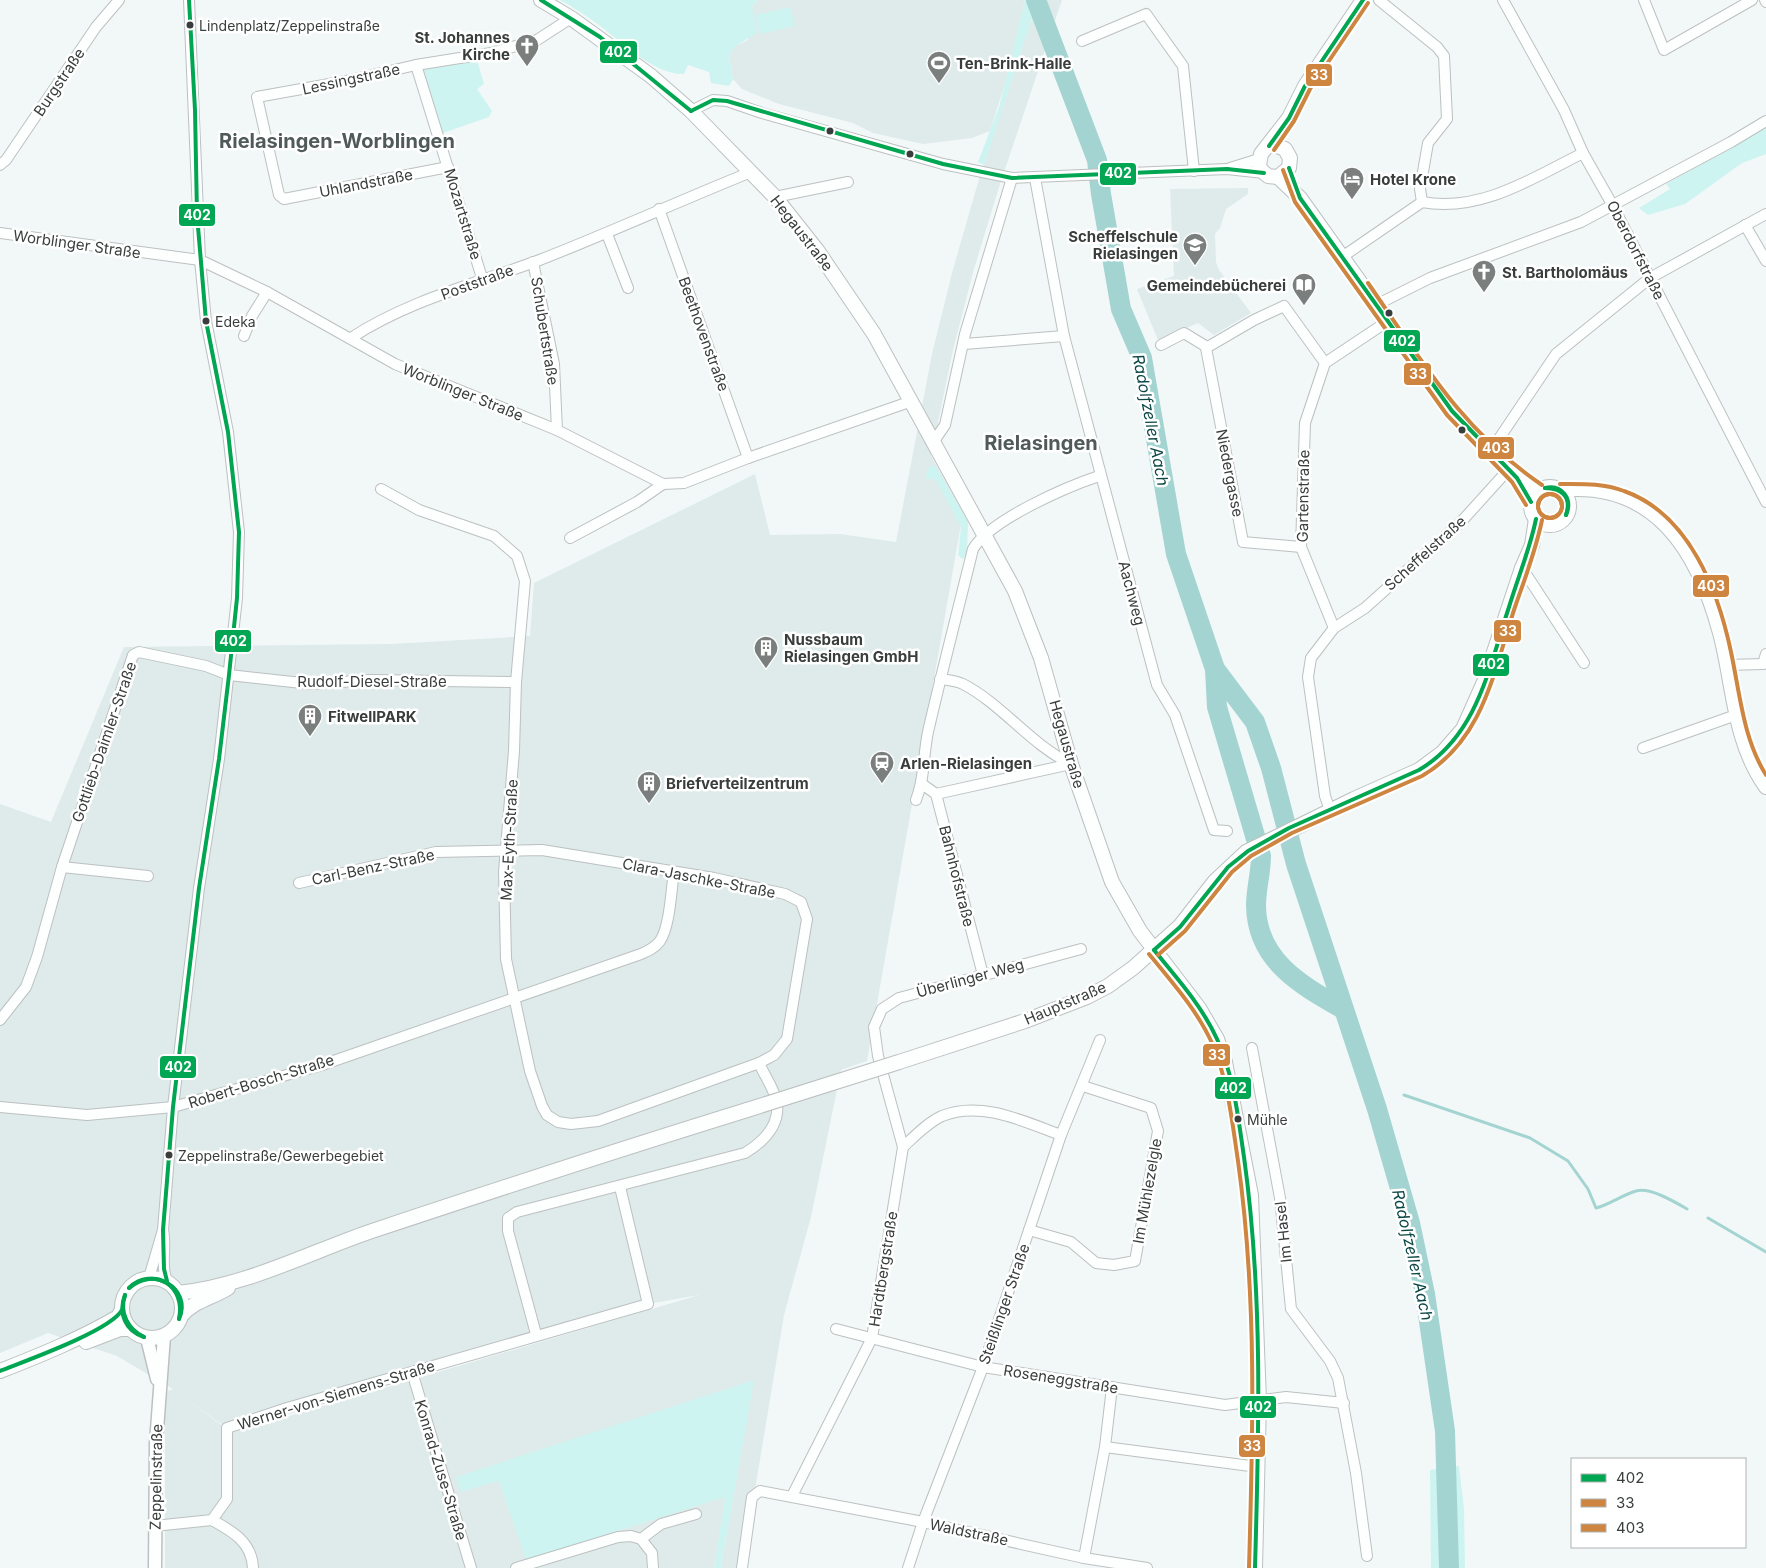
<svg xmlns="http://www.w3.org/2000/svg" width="1766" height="1568" font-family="Inter,sans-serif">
	<rect width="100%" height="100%" fill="#f2f8f8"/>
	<g fill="#deebea" fill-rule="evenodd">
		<path d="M758 0H1025L1008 74 990 131 972 138 923 144 873 133 853 123 779 104 742 89 733 79 729 54 736 46 748 40 752 7Z"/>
		<path d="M1038 0H1062L1000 184 974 269 953 350 931 456 963 513 867 1061 841 1070 811 1217 784 1315 742 1568H721L753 1381 461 1492 499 1480 527 1560 726 1496 714 1568H165V1392L173 1389 117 1356 48 1333 0 1353V804L51 822 124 647 390 644 530 636 534 583 755 474 770 535 840 534 896 542 932 354 952 273 979 179ZM699 1295 235 1432 227 1429 184 1398 227 1428 648 1304Z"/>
		<path d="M1248 188V194L1226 209 1220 228 1215 234 1216 262 1219 270 1251 313 1214 335 1198 323 1158 340 1137 289 1174 276 1170 189Z"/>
	</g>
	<g fill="#cef4f1">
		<path d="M560 0H758L752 7 757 33 736 46 729 54 733 79 729 86 711 83 709 72 688 65 684 74C653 75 620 40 596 23 584 14 572 7 560 0Z"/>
		<path d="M1025 0H1029L1034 12 984 165 978 162 999 107Z"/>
		<path d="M790 7 795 26 760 34 755 15Z"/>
		<path d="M477 60 484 84 477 89 492 111 489 117 443 133 422 69Z"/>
		<path d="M1766 127V154L1742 163 1685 204 1648 215 1639 208 1670 189 1666 184Z"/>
		<path d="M935 465 968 522 967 556 962 559 958 555 961 527 935 479H926L927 468Z"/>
		<path d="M754 1380 721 1568H714L725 1497 526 1560 499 1481 461 1492 456 1477Z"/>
		<path d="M1459 1466 1464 1509 1465 1568H1431L1430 1470Z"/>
	</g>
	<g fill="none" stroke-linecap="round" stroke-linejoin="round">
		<g stroke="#a4d4d1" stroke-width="3">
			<path d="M1404 1095 1530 1138 1568 1161 1588 1189 1596 1208C1611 1204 1622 1195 1636 1191 1650 1187 1675 1202 1687 1209"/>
			<path d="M1708 1218 1766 1252"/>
		</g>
		<g stroke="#a4d4d1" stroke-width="20">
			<path d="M1036 0 1097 160 1101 194 1121 309 1142 358 1176 554 1215 669 1255 722 1271 768 1296 864 1377 1109 1410 1223 1425 1294 1445 1431 1449 1568"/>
			<path d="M1215 669 1217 707 1261 856C1261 873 1256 888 1256 906 1257 961 1301 985 1343 1009"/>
		</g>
		<defs>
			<g id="minor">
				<path d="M1379 0 1437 47 1444 56 1447 119 1428 143 1420 189 1422 202"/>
				<path d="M1503 0 1564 110 1583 153 1613 206 1766 502"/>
				<path d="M1644 0 1664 50 1752 0"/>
				<path d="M1765 0 1766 2"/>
				<path d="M1082 41 1146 14 1183 66 1194 171"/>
				<path d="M416 65 482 278"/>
				<path d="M691 111 713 100 727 101 762 113 943 164 1012 178 1227 169 1264 173"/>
				<path d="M0 165 6 160 96 27 119 0"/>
				<path d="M448 167 284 199 279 195 257 97 346 81 416 65 491 53 537 40 571 18"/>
				<path d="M1230 168 1259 159"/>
				<path d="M1035 178 1064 336 1157 685 1175 715 1214 830 1227 831"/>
				<path d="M775 197 848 182"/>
				<path d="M659 209 748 458"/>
				<path d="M1745 225 1766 261"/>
				<path d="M0 233 200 260 267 292 395 364 557 430 663 484 684 483 748 458 912 401"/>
				<path d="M607 234 628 288"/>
				<path d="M1342 257 1422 202C1480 213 1533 178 1583 153"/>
				<path d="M533 262 554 364 557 430"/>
				<path d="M1376 305 1430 278 1581 222 1731 142 1766 121"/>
				<path d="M244 336 252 316 267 292"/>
				<path d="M351 338C407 301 475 284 537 261 609 233 679 201 751 172"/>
				<path d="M964 344 1064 336"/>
				<path d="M1161 345 1184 333 1207 347"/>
				<path d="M934 441 945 425 965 334 1012 178"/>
				<path d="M1490 452 1556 354 1650 278 1766 214"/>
				<path d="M570 538 637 502 663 484"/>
				<path d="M1301 547 1243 542 1206 348 1254 320 1284 306 1325 363"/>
				<path d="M1522 568 1584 663"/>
				<path d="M1334 628 1301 547 1305 423 1325 363 1388 321"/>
				<path d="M1763 664 1766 654"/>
				<path d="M1727 665 1763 664"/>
				<path d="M940 679C947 680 957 681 963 684 1003 705 1030 744 1071 764"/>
				<path d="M1643 748 1736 715"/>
				<path d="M922 784 936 794 983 975"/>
				<path d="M936 794 1071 764"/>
				<path d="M916 800C925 778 923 755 928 732 942 671 958 610 973 549 990 520 1066 487 1099 476"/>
				<path d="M1330 810 1325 796 1308 677 1311 658 1334 628 1365 608 1461 522 1508 470"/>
				<path d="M62 867 148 876"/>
				<path d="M299 883 436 852 542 850 714 878 785 894 801 902 807 919 787 1039 774 1055 759 1063 598 1121 571 1124 558 1122 547 1115 542 1106 530 1071 506 959 504 872 514 751 516 682 525 581 517 556 494 536 419 510 381 489"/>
				<path d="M0 1020 26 987 37 957 62 867 133 655 139 652 206 666 229 675 311 684 372 680 516 682"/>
				<path d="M1252 1048 1280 1198 1291 1309 1330 1361 1338 1378 1356 1473 1367 1556"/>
				<path d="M0 1107 87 1115 173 1107 322 1065 641 954C648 951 655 948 660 941 670 926 671 891 674 872"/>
				<path d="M903 1147C915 1136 927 1123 942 1116 981 1100 1025 1122 1061 1135"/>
				<path d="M163 1230C167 1247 160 1266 167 1281"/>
				<path d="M1029 1230 1071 1242 1096 1263 1114 1265 1135 1261 1158 1131 1151 1108 1083 1086"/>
				<path d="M149 1278 163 1230 173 1107 199 888 219 759 237 598 239 532 228 432 206 321 200 260 189 0"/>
				<path d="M836 1329 983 1367 1225 1405 1286 1397 1344 1403"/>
				<path d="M536 1334 508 1231V1218L517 1212 745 1153C763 1142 780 1126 777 1103 775 1090 764 1075 759 1063"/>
				<path d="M412 1372 471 1568"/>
				<path d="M1105 1447 1258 1467"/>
				<path d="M792 1496 872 1338 903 1147 878 1056 874 1027 882 1009 899 998 1081 949"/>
				<path d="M212 1520C232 1531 252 1542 253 1568"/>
				<path d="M154 1526 212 1520 227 1499V1428L287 1408 648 1304 620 1187"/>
				<path d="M641 1539 652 1553 653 1568"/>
				<path d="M1084 1558 1105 1447 1112 1387"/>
				<path d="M516 1568 618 1537 631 1536 641 1539 661 1524 696 1514"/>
				<path d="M742 1568 752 1497 760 1491 923 1522 1084 1558 1147 1568"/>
				<path d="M908 1568 923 1522 983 1367 1061 1135 1100 1040"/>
			</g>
			<g id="tertiary">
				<path d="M147 1338 157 1379"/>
				<path d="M155 1568 156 1443 164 1336"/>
			</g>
			<g id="secondary">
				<path d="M541 0 571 18 651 76 691 111 775 197 817 250 874 334 1015 591 1041 658 1071 764 1112 882 1140 931 1199 1008 1217 1039 1225 1062 1251 1195 1259 1400 1255 1568"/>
				<path d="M1269 146 1274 145 1285 149 1290 158 1289 168 1278 177 1268 176 1261 170 1259 165 1261 154 1289 118 1305 86 1363 0"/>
				<path d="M1278 177 1300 198 1452 411 1508 470 1517 478 1539 490"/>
				<circle cx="1550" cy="506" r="19"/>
				<path d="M1560 490C1655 480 1698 551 1720 633 1734 685 1733 741 1766 787"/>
				<path d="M899 1062 1025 1021 1087 997 1108 986 1133 968 1180 926 1215 881 1246 852 1354 799 1419 770 1442 753 1463 729 1484 682 1522 568 1532 545 1536 519"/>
				<circle cx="152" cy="1308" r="30"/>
				<path d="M178 1293C245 1286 306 1254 369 1232 495 1190 621 1149 747 1110"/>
				<path d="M181 1316C193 1301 212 1298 228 1288"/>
				<path d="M86 1342 120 1329H130"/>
				<path d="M0 1371C41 1355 80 1339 118 1317L122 1310"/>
			</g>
		</defs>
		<use href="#minor" stroke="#bcc0c0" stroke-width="12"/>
		<use href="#tertiary" stroke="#bcc0c0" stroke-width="15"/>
		<use href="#secondary" stroke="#bcc0c0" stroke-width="16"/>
		<use href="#minor" stroke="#fdfefe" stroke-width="10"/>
		<use href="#tertiary" stroke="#fdfefe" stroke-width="12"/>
		<use href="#secondary" stroke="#fdfefe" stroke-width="14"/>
		<defs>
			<path id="secondary-bridge" d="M747 1110 899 1062"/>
		</defs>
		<use href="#secondary-bridge" stroke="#bcc0c0" stroke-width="16" stroke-linecap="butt"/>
		<use href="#secondary-bridge" stroke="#fdfefe" stroke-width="14"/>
		<defs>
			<g id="bus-1">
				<path d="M541 0 600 37 691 111"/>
				<path d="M691 111 713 100 727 101 943 164 1012 178 1227 169 1264 173"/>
				<path d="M1269 146 1289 118 1305 86 1363 0"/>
				<path d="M1289 168 1300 198 1452 411 1517 478 1531 502"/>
				<path d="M1545 488C1562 488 1572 497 1566 515"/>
				<path d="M1545 488C1562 484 1573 499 1566 515"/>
				<path d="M1154 950C1177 978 1202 1006 1217 1039 1234 1076 1238 1117 1244 1157 1263 1293 1259 1431 1255 1568"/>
				<path d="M1154 950 1180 927 1228 867 1248 851 1289 828 1419 770C1478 735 1489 667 1509 607 1518 577 1530 549 1536 519"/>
				<path d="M167 1281 164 1269 163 1230 173 1107 199 888 219 759 229 675 237 598 239 532 228 432 206 321 197 215 195 110 189 0"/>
				<path d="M129 1288C151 1265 193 1288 179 1319"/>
				<path d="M129 1288C155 1266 186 1286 179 1319"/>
				<path d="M125 1295C119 1313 128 1329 144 1337"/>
				<path d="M125 1295C118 1313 125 1331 144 1337"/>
				<path d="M0 1371C25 1361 110 1331 122 1310"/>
			</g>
			<g id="bus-2">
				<path d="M1274 150 1294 121 1310 89 1368 3"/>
				<path d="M1283 170 1295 202 1447 415 1512 482 1526 505"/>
				<circle cx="1550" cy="506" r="12"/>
				<path d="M1149 954C1172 982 1197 1010 1212 1043 1228 1080 1232 1121 1238 1161 1257 1296 1253 1432 1249 1568"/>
				<path d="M1158 955 1185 931 1232 872 1251 856 1292 833 1422 776C1484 740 1494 670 1515 607 1525 578 1536 550 1542 520"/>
			</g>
			<g id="bus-3">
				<path d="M1368 283C1422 361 1462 431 1542 485"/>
				<path d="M1560 484C1582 484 1603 483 1624 491 1689 514 1718 590 1731 652 1740 694 1743 738 1766 775"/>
				<circle cx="1550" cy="506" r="12"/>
			</g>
		</defs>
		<use href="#bus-1" stroke="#fff" stroke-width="8"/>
		<use href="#bus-2" stroke="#fff" stroke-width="8"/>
		<use href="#bus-3" stroke="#fff" stroke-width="8"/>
		<use href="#bus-1" stroke="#00a651" stroke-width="4"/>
		<use href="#bus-2" stroke="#cd853f" stroke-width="4"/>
		<use href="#bus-3" stroke="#cd853f" stroke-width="4"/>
	</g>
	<defs>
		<symbol id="church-pin" viewBox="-11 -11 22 30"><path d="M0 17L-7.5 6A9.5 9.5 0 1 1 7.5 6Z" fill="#7a7f7e" stroke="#fff"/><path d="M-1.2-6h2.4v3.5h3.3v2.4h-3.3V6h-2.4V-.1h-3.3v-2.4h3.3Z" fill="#fff"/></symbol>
		<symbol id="stadium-pin" viewBox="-11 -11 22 30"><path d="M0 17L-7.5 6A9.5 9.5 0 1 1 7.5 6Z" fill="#7a7f7e" stroke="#fff"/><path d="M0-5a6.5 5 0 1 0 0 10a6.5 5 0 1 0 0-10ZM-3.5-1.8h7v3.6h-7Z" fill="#fff"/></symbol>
		<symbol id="hotel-pin" viewBox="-11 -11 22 30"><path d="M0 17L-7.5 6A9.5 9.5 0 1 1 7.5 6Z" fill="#7a7f7e" stroke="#fff"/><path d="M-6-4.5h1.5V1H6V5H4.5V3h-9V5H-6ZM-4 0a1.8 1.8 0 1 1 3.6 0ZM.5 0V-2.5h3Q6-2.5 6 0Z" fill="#fff"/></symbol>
		<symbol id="school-pin" viewBox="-11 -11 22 30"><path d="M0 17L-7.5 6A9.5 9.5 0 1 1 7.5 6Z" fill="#7a7f7e" stroke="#fff"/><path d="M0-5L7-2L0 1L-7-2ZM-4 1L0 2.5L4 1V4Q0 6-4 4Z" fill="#fff"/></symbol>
		<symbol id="library-pin" viewBox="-11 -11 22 30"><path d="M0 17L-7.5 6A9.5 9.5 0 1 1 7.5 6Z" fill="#7a7f7e" stroke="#fff"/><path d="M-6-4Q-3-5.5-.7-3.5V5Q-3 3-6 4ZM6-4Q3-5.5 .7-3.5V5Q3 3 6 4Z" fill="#fff"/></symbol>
		<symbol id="building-pin" viewBox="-11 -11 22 30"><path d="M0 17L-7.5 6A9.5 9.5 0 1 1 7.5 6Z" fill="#7a7f7e" stroke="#fff"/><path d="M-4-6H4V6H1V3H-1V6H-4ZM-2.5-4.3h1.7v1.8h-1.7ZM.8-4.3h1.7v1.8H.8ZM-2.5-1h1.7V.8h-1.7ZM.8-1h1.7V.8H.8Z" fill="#fff"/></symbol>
		<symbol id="station-pin" viewBox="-11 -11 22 30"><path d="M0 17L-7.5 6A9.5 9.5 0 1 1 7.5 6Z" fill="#7a7f7e" stroke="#fff"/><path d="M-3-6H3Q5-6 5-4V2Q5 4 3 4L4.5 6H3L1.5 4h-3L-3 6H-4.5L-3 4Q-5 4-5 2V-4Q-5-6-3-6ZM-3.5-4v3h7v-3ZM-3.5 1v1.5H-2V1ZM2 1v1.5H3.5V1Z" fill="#fff"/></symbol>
	</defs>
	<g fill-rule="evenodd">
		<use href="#church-pin" x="513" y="32" width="28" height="38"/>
		<use href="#stadium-pin" x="925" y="49" width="28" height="38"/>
		<use href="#hotel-pin" x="1338" y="165" width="28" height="38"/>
		<use href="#school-pin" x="1181" y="231" width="28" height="38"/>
		<use href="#church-pin" x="1470" y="258" width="28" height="38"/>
		<use href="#library-pin" x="1290" y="271" width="28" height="38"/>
		<use href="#building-pin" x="752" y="634" width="28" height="38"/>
		<use href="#building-pin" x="296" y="702" width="28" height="38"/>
		<use href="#station-pin" x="868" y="749" width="28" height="38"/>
		<use href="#building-pin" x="635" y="769" width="28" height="38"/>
	</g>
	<g fill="#393e3d" stroke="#fff" stroke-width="2">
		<circle cx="190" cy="25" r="4.5"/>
		<circle cx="830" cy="131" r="4.5"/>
		<circle cx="910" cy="154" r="4.5"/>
		<circle cx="1389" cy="313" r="4.5"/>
		<circle cx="206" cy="321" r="4.5"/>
		<circle cx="1462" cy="430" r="4.5"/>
		<circle cx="1238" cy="1119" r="4.5"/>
		<circle cx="169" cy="1155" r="4.5"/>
	</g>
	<g text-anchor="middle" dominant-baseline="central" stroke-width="5" stroke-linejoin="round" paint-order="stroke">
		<g font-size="14" fill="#393e3d" stroke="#fff" text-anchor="start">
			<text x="199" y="25">Lindenplatz/Zeppelinstraße</text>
			<text x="215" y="321">Edeka</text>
			<text x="1247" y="1119">Mühle</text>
			<text x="178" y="1155">Zeppelinstraße/Gewerbegebiet</text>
		</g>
		<g font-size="15" font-weight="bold" fill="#393e3d" stroke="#fff" text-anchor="start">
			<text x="510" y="37" text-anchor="end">St. Johannes<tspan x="510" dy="17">Kirche</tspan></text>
			<text x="956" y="63">Ten-Brink-Halle</text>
			<text x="1370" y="179">Hotel Krone</text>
			<text x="1178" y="236" text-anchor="end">Scheffelschule<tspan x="1178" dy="17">Rielasingen</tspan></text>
			<text x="1502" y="272">St. Bartholomäus</text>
			<text x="1286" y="285" text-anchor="end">Gemeindebücherei</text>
			<text x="784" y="639">Nussbaum<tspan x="784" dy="17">Rielasingen GmbH</tspan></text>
			<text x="328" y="716">FitwellPARK</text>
			<text x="900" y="763">Arlen-Rielasingen</text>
			<text x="666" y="783">Briefverteilzentrum</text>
		</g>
		<g font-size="15" fill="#393e3d" stroke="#fff">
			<text transform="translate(351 79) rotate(-12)">Lessingstraße</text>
			<text transform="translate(59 82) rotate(-56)">Burgstraße</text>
			<text transform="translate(366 183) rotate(-11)">Uhlandstraße</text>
			<text transform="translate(463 214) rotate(73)">Mozartstraße</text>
			<text transform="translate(802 233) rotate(52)">Hegaustraße</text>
			<text transform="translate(77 244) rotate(8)">Worblinger Straße</text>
			<text transform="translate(1636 250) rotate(63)">Oberdorfstraße</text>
			<text transform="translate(477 282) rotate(-20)">Poststraße</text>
			<text transform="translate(545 331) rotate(81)">Schubertstraße</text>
			<text transform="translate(704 334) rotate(70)">Beethovenstraße</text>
			<text transform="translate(463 392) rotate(22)">Worblinger Straße</text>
			<text transform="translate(1230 473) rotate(79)">Niedergasse</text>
			<text transform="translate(1303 496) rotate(-89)">Gartenstraße</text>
			<text transform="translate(1425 553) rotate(-42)">Scheffelstraße</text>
			<text transform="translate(1132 593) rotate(75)">Aachweg</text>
			<text x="372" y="681">Rudolf-Diesel-Straße</text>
			<text transform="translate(104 742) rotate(-71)">Gottlieb-Daimler-Straße</text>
			<text transform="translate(1067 744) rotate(74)">Hegaustraße</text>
			<text transform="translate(509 840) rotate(-87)">Max-Eyth-Straße</text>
			<text transform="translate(373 867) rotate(-12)">Carl-Benz-Straße</text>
			<text transform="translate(957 876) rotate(76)">Bahnhofstraße</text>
			<text transform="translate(699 878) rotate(11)">Clara-Jaschke-Straße</text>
			<text transform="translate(970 978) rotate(-15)">Überlinger Weg</text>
			<text transform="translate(1065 1003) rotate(-23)">Hauptstraße</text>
			<text transform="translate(261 1081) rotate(-17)">Robert-Bosch-Straße</text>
			<text transform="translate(1147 1191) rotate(-80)">Im Mühlezelgle</text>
			<text transform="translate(1283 1232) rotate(-96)">Im Hasel</text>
			<text transform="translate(883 1269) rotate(-81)">Hardtbergstraße</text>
			<text transform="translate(1004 1304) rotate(-71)">Steißlinger Straße</text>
			<text transform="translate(1061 1379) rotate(9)">Roseneggstraße</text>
			<text transform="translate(336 1395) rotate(-17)">Werner-von-Siemens-Straße</text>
			<text transform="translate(441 1470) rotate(73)">Konrad-Zuse-Straße</text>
			<text transform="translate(156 1477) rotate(-89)">Zeppelinstraße</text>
			<text transform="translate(969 1532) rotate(12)">Waldstraße</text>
		</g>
		<g font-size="16" font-style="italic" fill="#0b4745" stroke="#fff">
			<text transform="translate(1151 420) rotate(79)">Radolfzeller Aach</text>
			<text transform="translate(1413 1255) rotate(77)">Radolfzeller Aach</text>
		</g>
		<g font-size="20" font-weight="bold" fill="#505a59" stroke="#fff">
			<text x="337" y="141">Rielasingen-Worblingen</text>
			<text x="1041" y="443">Rielasingen</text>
		</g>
	</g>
	<g stroke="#fff" stroke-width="2">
		<rect x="599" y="40" width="39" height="24" rx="5" fill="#00a651"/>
		<rect x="1305" y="63" width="28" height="24" rx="5" fill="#cd853f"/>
		<rect x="1099" y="162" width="38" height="24" rx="5" fill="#00a651"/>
		<rect x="178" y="203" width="38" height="24" rx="5" fill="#00a651"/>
		<rect x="1383" y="329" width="38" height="24" rx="5" fill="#00a651"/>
		<rect x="1403" y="362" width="29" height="24" rx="5" fill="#cd853f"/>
		<rect x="1477" y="436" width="38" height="24" rx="5" fill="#cd853f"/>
		<rect x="1692" y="574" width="38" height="24" rx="5" fill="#cd853f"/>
		<rect x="1493" y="619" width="29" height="24" rx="5" fill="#cd853f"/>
		<rect x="214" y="629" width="38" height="24" rx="5" fill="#00a651"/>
		<rect x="1472" y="653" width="38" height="24" rx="5" fill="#00a651"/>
		<rect x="1202" y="1043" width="29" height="24" rx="5" fill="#cd853f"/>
		<rect x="159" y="1055" width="38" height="24" rx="5" fill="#00a651"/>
		<rect x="1214" y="1076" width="38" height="24" rx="5" fill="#00a651"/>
		<rect x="1239" y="1395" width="38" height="24" rx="5" fill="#00a651"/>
		<rect x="1238" y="1434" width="28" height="24" rx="5" fill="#cd853f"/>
	</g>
	<g font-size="14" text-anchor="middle" font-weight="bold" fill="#fff">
		<text x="618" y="57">402</text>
		<text x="1319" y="80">33</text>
		<text x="1118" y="178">402</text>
		<text x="197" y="220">402</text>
		<text x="1402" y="346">402</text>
		<text x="1418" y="379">33</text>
		<text x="1496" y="453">403</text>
		<text x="1711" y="591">403</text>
		<text x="1508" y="636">33</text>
		<text x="233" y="646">402</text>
		<text x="1491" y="669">402</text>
		<text x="1217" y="1060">33</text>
		<text x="178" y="1072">402</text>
		<text x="1233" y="1093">402</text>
		<text x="1258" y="1412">402</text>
		<text x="1252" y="1451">33</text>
	</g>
	<rect x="1571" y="1458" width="175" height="90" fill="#ffffff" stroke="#b0b2b1"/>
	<rect x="1581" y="1474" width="25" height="8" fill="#00a651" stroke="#b0b2b1"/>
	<text x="1616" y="1483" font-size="15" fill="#393e3d">402</text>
	<rect x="1581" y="1499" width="25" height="8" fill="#cd853f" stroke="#b0b2b1"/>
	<text x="1616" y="1508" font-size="15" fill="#393e3d">33</text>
	<rect x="1581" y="1524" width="25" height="8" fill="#cd853f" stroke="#b0b2b1"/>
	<text x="1616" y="1533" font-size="15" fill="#393e3d">403</text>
</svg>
